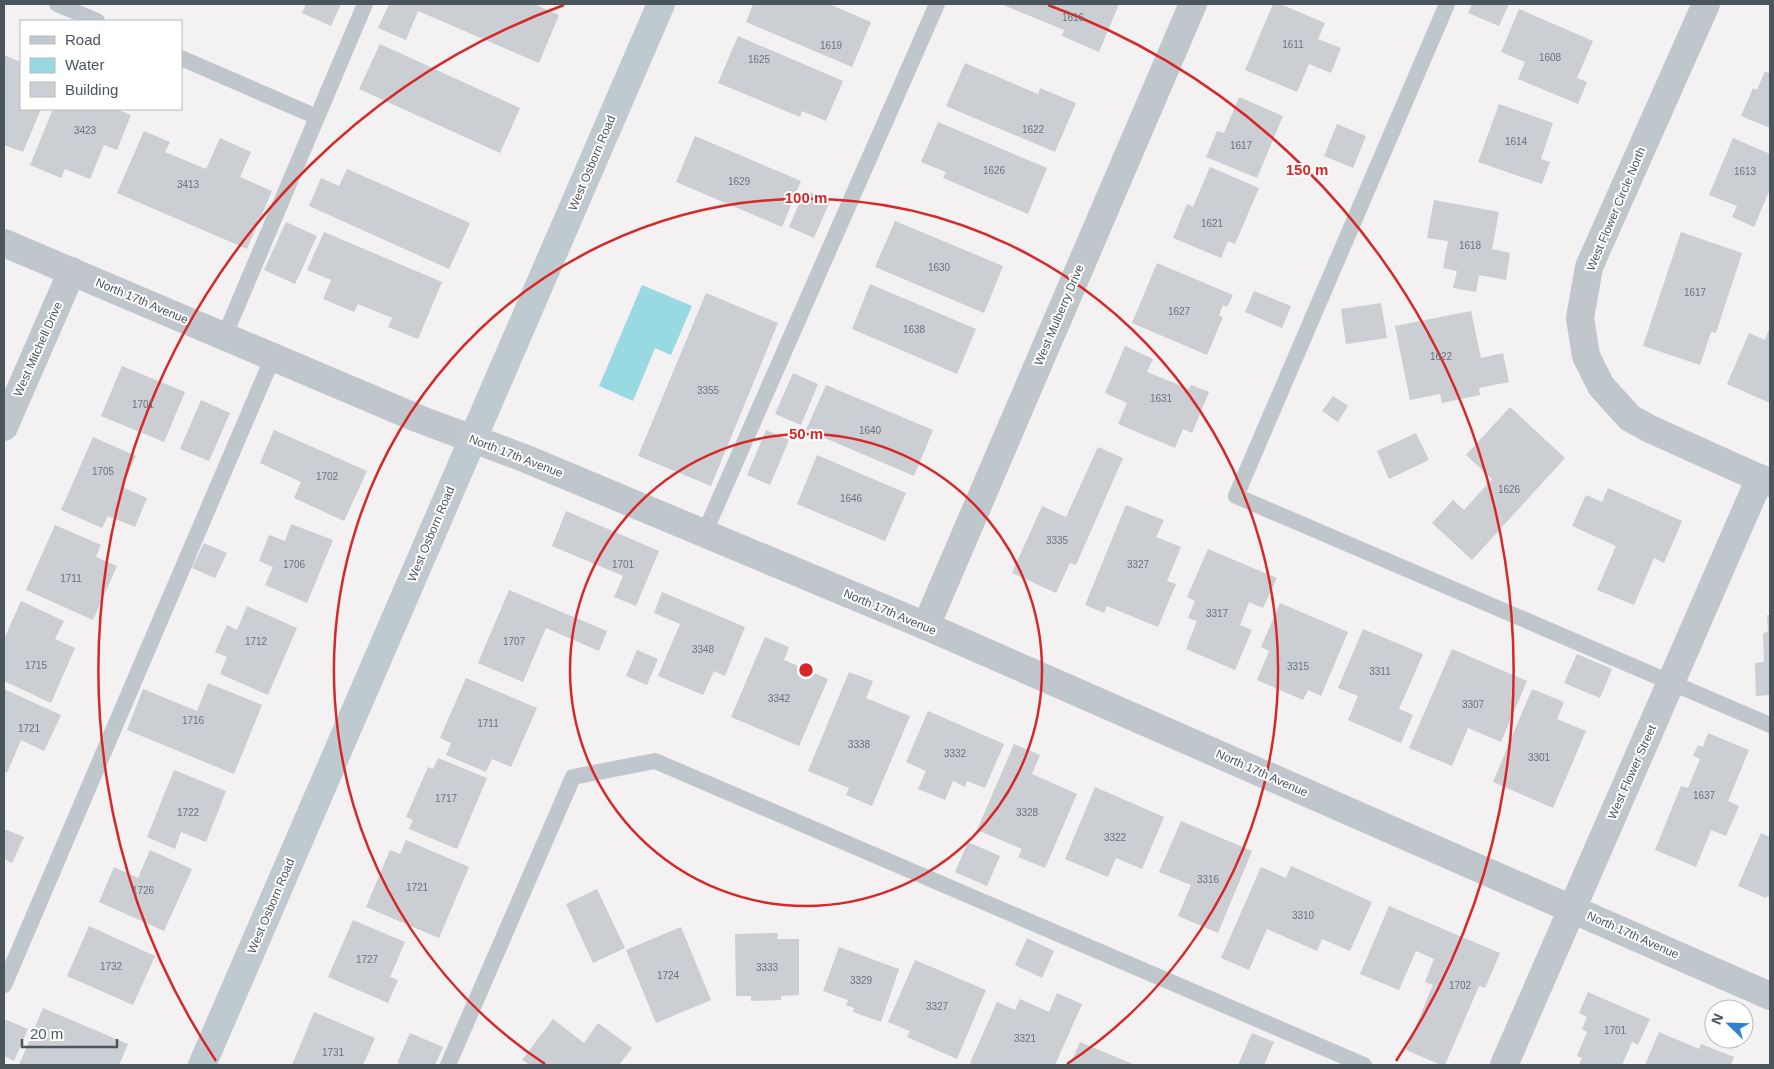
<svg xmlns="http://www.w3.org/2000/svg" width="1774" height="1069" font-family="Helvetica,sans-serif">
	<rect width="100%" height="100%" fill="#f3f1f1"/>
	<path fill="#98d9e2" d="M642 285 692 306 671 355 655 348 633 401 599 386Z"/>
	<g fill="#cbced3">
		<path d="M306 4H341L331 26 302 13Z"/>
		<path d="M389 4H534L559 15 539 63 418 11 406 40 378 28Z"/>
		<path d="M753 4H829L871 22 852 67 746 22Z"/>
		<path d="M1001 4H1119L1099 52 1062 36 1064 30Z"/>
		<path d="M1273 4H1280L1325 23 1318 39 1341 48 1331 73 1309 64 1297 92 1245 70Z"/>
		<path d="M1472 4H1509L1499 26 1468 13Z"/>
		<path d="M1519 9 1593 41 1577 78 1587 82 1578 104 1518 79 1525 62 1501 52Z"/>
		<path d="M738 36 843 81 826 121 802 111 800 117 718 83Z"/>
		<path d="M380 44 520 108 500 153 359 89Z"/>
		<path d="M4 55 21 62V109H41L23 152 4 145Z"/>
		<path d="M965 63 1038 94 1040 88 1076 103 1055 152 946 106Z"/>
		<path d="M1765 71 1770 74V128L1741 116 1753 88 1757 90Z"/>
		<path d="M1239 97 1283 116 1257 178 1206 157 1217 131 1224 133Z"/>
		<path d="M1499 104 1553 123 1541 159 1550 162 1542 184 1478 162Z"/>
		<path d="M53 109H116L131 115 117 150 104 145 90 179 65 169 61 178 30 165Z"/>
		<path d="M938 122 1047 168 1028 214 943 178 946 172 921 162Z"/>
		<path d="M1337 124 1366 136 1353 168 1324 156Z"/>
		<path d="M144 131 170 142 165 152 206 169 220 138 251 152 240 177 272 191 247 249 117 193Z"/>
		<path d="M695 136 801 181 782 227 676 182Z"/>
		<path d="M1733 138 1770 154V189L1754 227 1732 217 1737 206 1709 195Z"/>
		<path d="M1210 167 1259 188 1235 244 1228 241 1221 258 1173 238 1187 204 1193 207Z"/>
		<path d="M347 169 470 223 449 269 309 206 321 178 339 186Z"/>
		<path d="M805 190 830 201 814 238 789 227Z"/>
		<path d="M1434 200 1499 212 1492 249 1510 253 1506 280 1479 275 1476 292 1453 288 1457 271 1443 268 1448 241 1427 238Z"/>
		<path d="M895 221 1003 266 984 313 875 267Z"/>
		<path d="M286 222 317 236 295 284 264 270Z"/>
		<path d="M324 232 442 282 418 339 388 327 392 318 358 304 354 312 323 299 331 280 307 270Z"/>
		<path d="M1681 232 1742 253 1716 333 1711 332 1700 365 1643 346Z"/>
		<path d="M1157 263 1233 295 1227 307 1223 305 1219 316 1223 317 1207 355 1132 323Z"/>
		<path d="M870 284 976 329 957 374 852 329Z"/>
		<path d="M1254 291 1291 306 1282 328 1245 312Z"/>
		<path d="M706 293 778 323 711 486 638 456Z"/>
		<path d="M1381 303 1387 338 1346 344 1341 309Z"/>
		<path d="M1471 311 1481 358 1503 353 1509 382 1479 388 1480 395 1442 403 1440 394 1410 400 1395 326Z"/>
		<path d="M1770 327V403L1727 384 1749 333 1765 340Z"/>
		<path d="M1125 346 1153 359 1147 372 1189 389 1191 385 1209 392 1192 433 1183 429 1175 448 1118 424 1127 403 1105 393Z"/>
		<path d="M122 366 185 392 164 442 101 416Z"/>
		<path d="M793 373 818 384 801 425 775 414Z"/>
		<path d="M826 385 933 430 914 476 806 430Z"/>
		<path d="M1333 396 1348 406 1338 422 1322 411Z"/>
		<path d="M201 400 230 413 209 461 180 449Z"/>
		<path d="M1510 407 1565 458 1472 560 1432 523 1453 500 1464 510 1492 479 1466 455Z"/>
		<path d="M274 430 367 471 344 521 294 498 301 482 260 463Z"/>
		<path d="M766 430 789 440 770 485 747 475Z"/>
		<path d="M1416 433 1429 460 1389 479 1377 451Z"/>
		<path d="M93 437 136 456 122 487 147 498 135 527 108 516 102 528 61 510Z"/>
		<path d="M1098 447 1123 458 1076 565 1070 563 1056 593 1012 573 1042 506 1066 517Z"/>
		<path d="M817 455 906 493 885 541 797 504Z"/>
		<path d="M1608 488 1682 521 1664 563 1654 558 1634 605 1597 590 1616 546 1572 526 1586 495 1602 502Z"/>
		<path d="M1126 505 1164 520 1156 537 1181 547 1167 581 1176 584 1158 627 1107 606 1104 613 1085 605Z"/>
		<path d="M566 511 659 551 636 606 614 597 623 576 552 546Z"/>
		<path d="M291 524 333 540 307 603 265 585 273 567 259 561 269 535 285 541Z"/>
		<path d="M55 525 101 545 96 557 117 566 93 620 26 590Z"/>
		<path d="M204 543 227 553 215 578 192 568Z"/>
		<path d="M1208 549 1277 578 1263 608 1249 602 1240 625 1252 630 1235 670 1186 649 1197 621 1188 618 1195 601 1187 597Z"/>
		<path d="M509 590 607 631 599 651 546 628 523 682 478 663Z"/>
		<path d="M662 592 745 627 725 676 714 671 703 695 658 676 680 624 654 613Z"/>
		<path d="M21 601 64 621 55 639 75 648 51 703 4 681V639Z"/>
		<path d="M1280 603 1348 632 1321 696 1308 690 1303 700 1257 680 1269 651 1261 647Z"/>
		<path d="M247 606 297 628 268 695 220 674 227 657 215 652 227 625 237 630Z"/>
		<path d="M1767 615H1770V695L1756 696 1755 663 1764 662 1763 633 1768 632Z"/>
		<path d="M1363 629 1423 654 1399 709 1413 715 1401 743 1348 720 1358 696 1338 688Z"/>
		<path d="M765 637 789 647 784 660 828 679 799 746 731 717Z"/>
		<path d="M1452 649 1527 681 1501 742 1468 728 1452 766 1409 748Z"/>
		<path d="M637 650 658 659 647 685 626 676Z"/>
		<path d="M1577 654 1612 669 1600 698 1564 683Z"/>
		<path d="M849 672 873 681 866 698 910 716 872 806 846 795 849 788 808 771Z"/>
		<path d="M466 678 537 708 511 767 492 759 486 772 446 755 451 743 440 738Z"/>
		<path d="M208 683 262 705 234 774 127 730 143 689 197 711Z"/>
		<path d="M4 689 61 715 44 751 21 740 7 773 4 772Z"/>
		<path d="M1532 689 1564 702 1557 719 1586 731 1553 808 1493 782Z"/>
		<path d="M928 711 1004 744 985 788 967 781 965 787 953 781 945 800 918 789 926 771 906 762Z"/>
		<path d="M1708 733 1749 750 1728 801 1739 806 1726 836 1711 830 1696 867 1655 850 1681 786 1688 788 1700 759 1693 756 1698 745 1703 747Z"/>
		<path d="M1014 744 1040 755 1032 774 1077 794 1045 868 1018 857 1022 849 977 830Z"/>
		<path d="M438 758 487 778 457 849 409 829 413 820 406 817 428 767 433 769Z"/>
		<path d="M174 770 226 791 206 842 181 832 175 849 147 837Z"/>
		<path d="M1095 787 1164 817 1142 869 1116 858 1108 877 1065 859Z"/>
		<path d="M1181 821 1252 851 1218 933 1178 916 1191 885 1159 872Z"/>
		<path d="M4 829 24 837 12 863 4 859Z"/>
		<path d="M1761 833 1770 837V897L1767 896 1766 898 1738 886Z"/>
		<path d="M406 840 469 867 439 938 366 907 390 850 400 854Z"/>
		<path d="M968 842 1000 856 987 886 955 872Z"/>
		<path d="M150 850 192 869 164 931 99 902 114 867 138 878Z"/>
		<path d="M1291 866 1372 902 1350 951 1322 939 1317 951 1267 929 1249 970 1221 958 1261 867 1286 878Z"/>
		<path d="M597 889 625 948 593 963 566 904Z"/>
		<path d="M1389 906 1500 953 1485 988 1479 986 1445 1065H1441L1406 1050 1433 985 1425 982 1434 959 1416 951 1399 990 1360 974Z"/>
		<path d="M353 920 405 942 390 977 398 980 388 1003 328 977Z"/>
		<path d="M89 926 155 956 133 1005 67 976Z"/>
		<path d="M681 927 711 1000 656 1023 626 950Z"/>
		<path d="M778 933 777 939H799V995L781 996V1000L751 1001V996H736L735 934Z"/>
		<path d="M1027 938 1054 951 1042 978 1015 965Z"/>
		<path d="M839 947 899 969 881 1022 853 1012 854 1008 846 1005 848 1000 823 991Z"/>
		<path d="M915 960 986 990 957 1059 907 1037 910 1031 888 1022Z"/>
		<path d="M1588 992 1650 1019 1638 1045 1632 1042 1622 1065H1579L1582 1058 1577 1056 1587 1032 1582 1029 1587 1017 1579 1013Z"/>
		<path d="M1057 993 1082 1004 1055 1065H975L970 1063 997 1002 1015 1010 1020 999 1049 1012Z"/>
		<path d="M43 1008 128 1044 119 1065H19Z"/>
		<path d="M314 1012 375 1038 363 1065H292Z"/>
		<path d="M4 1019 28 1029 14 1061 4 1056Z"/>
		<path d="M553 1019 584 1043 598 1023 632 1048 619 1065H530L522 1060Z"/>
		<path d="M1659 1032 1699 1049 1701 1044 1734 1057 1731 1065H1645Z"/>
		<path d="M410 1033 443 1047 435 1065H403L397 1063Z"/>
		<path d="M1252 1033 1274 1042 1264 1065H1238Z"/>
		<path d="M1080 1042 1135 1065H1070Z"/>
	</g>
	<g fill="none" stroke-linecap="round" stroke-linejoin="round">
		<g stroke="#bfc6cc" stroke-width="16">
			<path d="M57 4 97 21"/>
			<path d="M1447 4 1236 496 1770 725"/>
			<path d="M181 58 317 117"/>
			<path d="M224 337 365 4"/>
			<path d="M704 534 937 4"/>
			<path d="M4 985 273 357"/>
			<path d="M448 1065 573 777 655 761 1364 1065"/>
		</g>
		<g stroke="#bfc6cc" stroke-width="28">
			<path d="M1706 4 1589 267 1580 318 1586 356 1601 386 1630 418 1650 429 1770 483"/>
			<path d="M4 243 419 419 524 458 926 626 1770 996"/>
			<path d="M4 427 72 271"/>
			<path d="M926 626 1193 4"/>
			<path d="M1504 1065 1760 478"/>
		</g>
		<path stroke="#bfc9d0" stroke-width="28" d="M202 1065 661 4"/>
	</g>
	<g fill="none" stroke="#d62828" stroke-width="2.5">
		<circle cx="806" cy="670" r="236"/>
		<path d="M545 1064A472 472 0 1 1 1067 1064"/>
		<path d="M216 1061A708 708 0 0 1 564 5M1048 5A708 708 0 0 1 1396 1061"/>
	</g>
	<g text-anchor="middle" dominant-baseline="central" stroke-width="4" stroke-linejoin="round" paint-order="stroke">
		<g font-size="10" fill="#6b737a">
			<text x="1073" y="17">1616</text>
			<text x="1293" y="44">1611</text>
			<text x="831" y="45">1619</text>
			<text x="1550" y="57">1608</text>
			<text x="759" y="59">1625</text>
			<text x="1033" y="129">1622</text>
			<text x="85" y="130">3423</text>
			<text x="1516" y="141">1614</text>
			<text x="1241" y="145">1617</text>
			<text x="994" y="170">1626</text>
			<text x="1745" y="171">1613</text>
			<text x="739" y="181">1629</text>
			<text x="188" y="184">3413</text>
			<text x="1212" y="223">1621</text>
			<text x="1470" y="245">1618</text>
			<text x="939" y="267">1630</text>
			<text x="1695" y="292">1617</text>
			<text x="1179" y="311">1627</text>
			<text x="914" y="329">1638</text>
			<text x="1441" y="356">1622</text>
			<text x="708" y="390">3355</text>
			<text x="1161" y="398">1631</text>
			<text x="143" y="404">1701</text>
			<text x="870" y="430">1640</text>
			<text x="103" y="471">1705</text>
			<text x="327" y="476">1702</text>
			<text x="1509" y="489">1626</text>
			<text x="851" y="498">1646</text>
			<text x="1057" y="540">3335</text>
			<text x="294" y="564">1706</text>
			<text x="623" y="564">1701</text>
			<text x="1138" y="564">3327</text>
			<text x="71" y="578">1711</text>
			<text x="1217" y="613">3317</text>
			<text x="256" y="641">1712</text>
			<text x="514" y="641">1707</text>
			<text x="703" y="649">3348</text>
			<text x="36" y="665">1715</text>
			<text x="1298" y="666">3315</text>
			<text x="1380" y="671">3311</text>
			<text x="779" y="698">3342</text>
			<text x="1473" y="704">3307</text>
			<text x="193" y="720">1716</text>
			<text x="488" y="723">1711</text>
			<text x="29" y="728">1721</text>
			<text x="859" y="744">3338</text>
			<text x="955" y="753">3332</text>
			<text x="1539" y="757">3301</text>
			<text x="1704" y="795">1637</text>
			<text x="446" y="798">1717</text>
			<text x="188" y="812">1722</text>
			<text x="1027" y="812">3328</text>
			<text x="1115" y="837">3322</text>
			<text x="1208" y="879">3316</text>
			<text x="417" y="887">1721</text>
			<text x="143" y="890">1726</text>
			<text x="1303" y="915">3310</text>
			<text x="367" y="959">1727</text>
			<text x="111" y="966">1732</text>
			<text x="767" y="967">3333</text>
			<text x="668" y="975">1724</text>
			<text x="861" y="980">3329</text>
			<text x="1460" y="985">1702</text>
			<text x="937" y="1006">3327</text>
			<text x="1615" y="1030">1701</text>
			<text x="1025" y="1038">3321</text>
			<text x="333" y="1052">1731</text>
		</g>
		<g font-size="12" fill="#4b555c" stroke="#fff">
			<text transform="translate(592 163) rotate(-67)">West Osborn Road</text>
			<text transform="translate(1616 209) rotate(-67)">West Flower Circle North</text>
			<text transform="translate(142 301) rotate(23)">North 17th Avenue</text>
			<text transform="translate(1059 315) rotate(-67)">West Mulberry Drive</text>
			<text transform="translate(38 349) rotate(-66)">West Mitchell Drive</text>
			<text transform="translate(516 456) rotate(21)">North 17th Avenue</text>
			<text transform="translate(431 534) rotate(-67)">West Osborn Road</text>
			<text transform="translate(890 612) rotate(23)">North 17th Avenue</text>
			<text transform="translate(1632 772) rotate(-66)">West Flower Street</text>
			<text transform="translate(1262 773) rotate(24)">North 17th Avenue</text>
			<text transform="translate(271 906) rotate(-67)">West Osborn Road</text>
			<text transform="translate(1633 935) rotate(24)">North 17th Avenue</text>
		</g>
	</g>
	<circle cx="806" cy="670" r="8" fill="#d62828" stroke="#fff" stroke-width="2.5"/>
	<g font-size="15" text-anchor="middle" font-weight="bold" fill="#d62828" stroke="#fff" stroke-width="4" stroke-linejoin="round" paint-order="stroke">
		<text x="1307" y="175">150 m</text>
		<text x="806" y="203">100 m</text>
		<text x="806" y="439">50 m</text>
	</g>
	<rect width="1774" height="1069" fill="none" stroke="#4b555c" stroke-width="10"/>
	<rect x="20" y="20" width="162" height="90" fill="#ffffff" stroke="#b7bbbe"/>
	<rect x="30" y="36" width="25" height="8" fill="#bfc9d0" stroke="#b7bbbe"/>
	<text x="65" y="45" font-size="15" fill="#4b555c">Road</text>
	<rect x="30" y="58" width="25" height="15" fill="#98d9e2" stroke="#b7bbbe"/>
	<text x="65" y="70" font-size="15" fill="#4b555c">Water</text>
	<rect x="30" y="82" width="25" height="15" fill="#cbced3" stroke="#b7bbbe"/>
	<text x="65" y="95" font-size="15" fill="#4b555c">Building</text>
	<g transform="translate(1729 1024) rotate(293)"><circle r="24" fill="#ffffff" stroke="#b7bbbe"/>
	<path d="M0-4L9 19L0 12L-9 19Z" fill="#3182cd"/>
	<text y="-8" font-size="14" font-weight="bold" text-anchor="middle" fill="#4b555c">N</text>
	</g>
	<path d="M22 1039v8h95v-8" fill="none" stroke="#4b555c" stroke-width="2.5"/>
	<text x="30" y="1039" font-size="15" fill="#4b555c" stroke="#ffffff" stroke-width="4" paint-order="stroke">20 m</text>
</svg>
